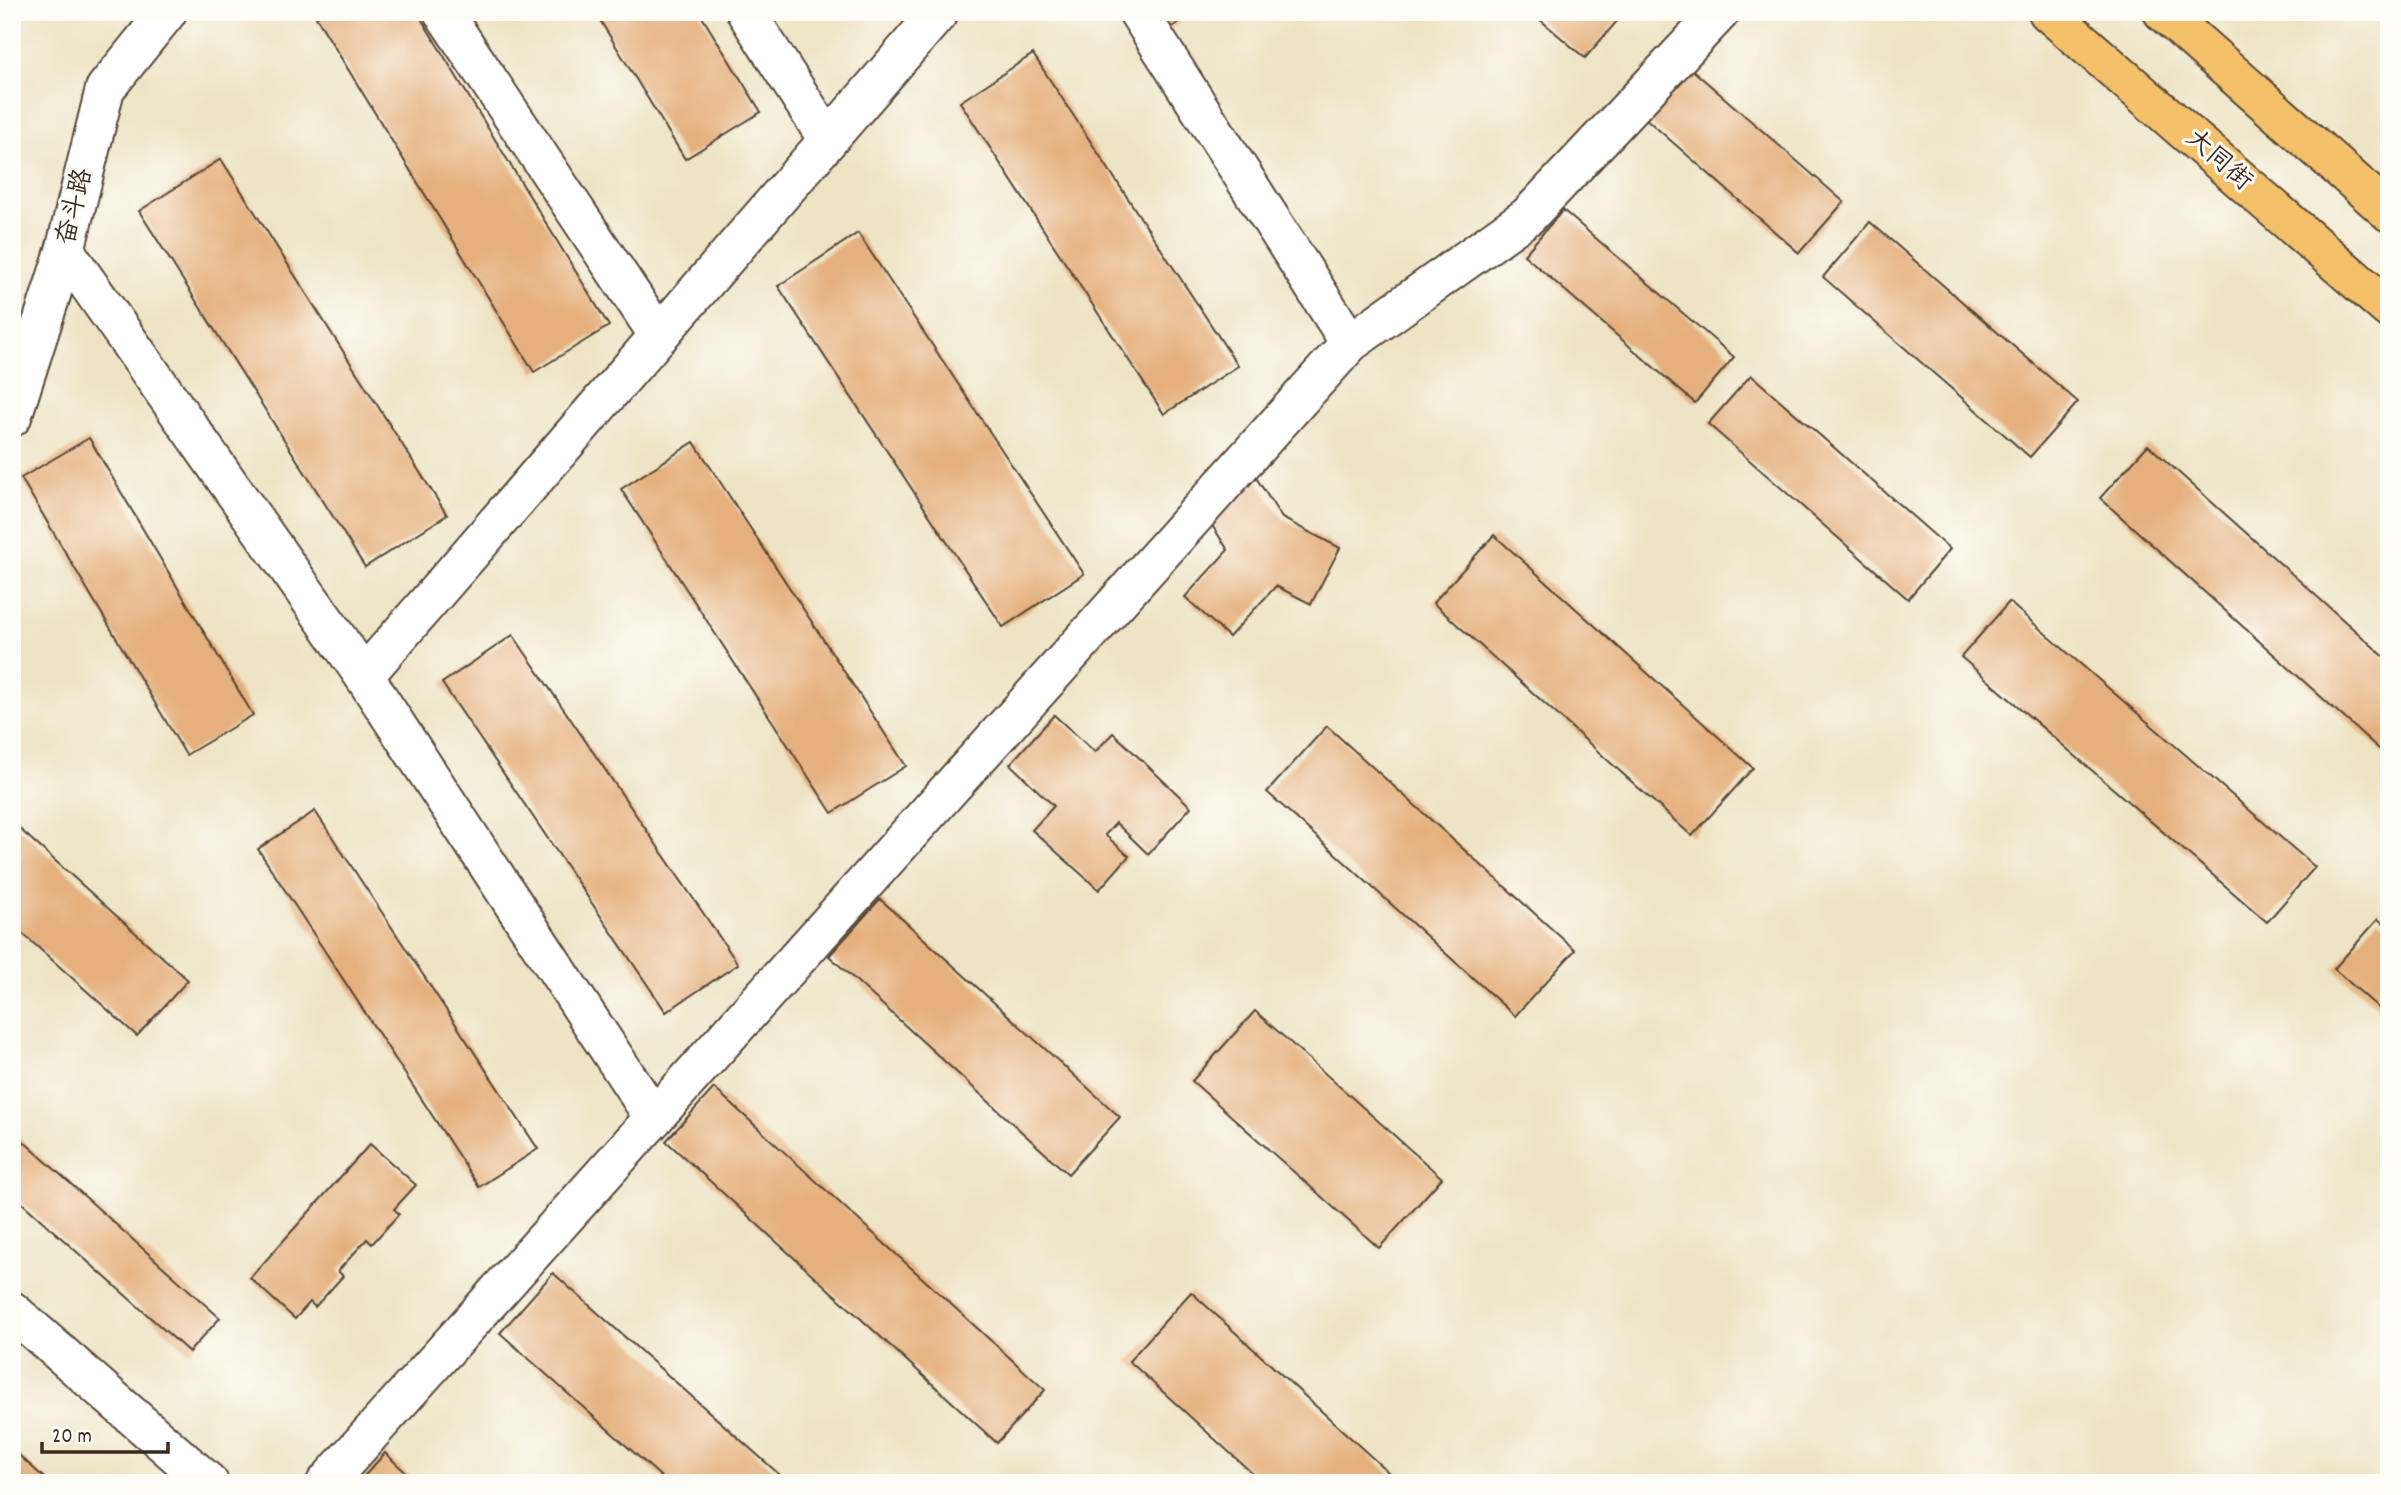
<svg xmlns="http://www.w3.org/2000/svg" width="2401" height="1495" font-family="Dekko,'LXGW WenKai TC',sans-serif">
	<rect width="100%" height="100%" fill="#fdfcf7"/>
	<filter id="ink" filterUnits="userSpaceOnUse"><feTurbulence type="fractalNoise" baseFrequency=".0143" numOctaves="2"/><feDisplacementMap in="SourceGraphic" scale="14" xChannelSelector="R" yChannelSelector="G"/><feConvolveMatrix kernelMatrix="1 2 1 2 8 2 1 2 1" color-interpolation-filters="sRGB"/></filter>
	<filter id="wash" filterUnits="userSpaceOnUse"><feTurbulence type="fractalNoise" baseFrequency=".00686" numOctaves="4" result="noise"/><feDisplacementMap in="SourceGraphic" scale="28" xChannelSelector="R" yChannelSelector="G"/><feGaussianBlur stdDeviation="1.57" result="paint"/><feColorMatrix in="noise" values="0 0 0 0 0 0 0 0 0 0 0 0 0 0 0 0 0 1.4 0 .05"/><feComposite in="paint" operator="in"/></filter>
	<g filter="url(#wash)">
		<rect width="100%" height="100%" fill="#eee4c5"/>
		<g id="blocks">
			<g fill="#e5b07d">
				<path d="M324 12H417L609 326 534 372 316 17Z"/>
				<path d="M595 12H699L761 112 685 159Z"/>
				<path d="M1151 12H1193L1165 32Z"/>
				<path d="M1531 12H1625L1585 58Z"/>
				<path d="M1033 54 1238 366 1164 414 960 102Z"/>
				<path d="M1689 67 1844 202 1799 253 1645 118Z"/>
				<path d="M221 159 447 515 365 567 139 211Z"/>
				<path d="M1563 210 1734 357 1695 403 1524 255Z"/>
				<path d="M1870 222 2078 402 2030 457 1823 277Z"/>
				<path d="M858 233 1084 574 1003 627 778 286Z"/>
				<path d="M1751 375 1950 549 1908 599 1708 424Z"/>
				<path d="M89 438 253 715 186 755 21 478Z"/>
				<path d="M694 442 906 766 832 813 621 489Z"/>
				<path d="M2148 445 2389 661V758L2100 498Z"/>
				<path d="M1255 476 1282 518 1340 548 1311 604 1276 586 1229 637 1185 597 1228 550 1202 510Z"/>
				<path d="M1494 535 1753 768 1692 836 1433 603Z"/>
				<path d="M2009 602 2315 867 2267 922 1961 657Z"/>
				<path d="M513 635 738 964 666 1012 442 683Z"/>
				<path d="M1054 715 1095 752 1113 733 1191 807 1148 854 1116 823 1105 835 1129 856 1099 890 1032 830 1054 806 1010 764Z"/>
				<path d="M1327 726 1575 950 1515 1016 1267 792Z"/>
				<path d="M315 811 538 1149 479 1187 258 849Z"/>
				<path d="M12 822 188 980 137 1036 12 924Z"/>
				<path d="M880 899 1120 1117 1068 1174 829 956Z"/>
				<path d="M2378 919 2389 928V1017L2334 969Z"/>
				<path d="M1255 1011 1442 1178 1379 1248 1192 1081Z"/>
				<path d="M714 1088 1045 1390 997 1443 666 1141Z"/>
				<path d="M12 1131 220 1318 189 1352 12 1194Z"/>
				<path d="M370 1144 416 1185 394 1209 399 1214 372 1244 367 1239 338 1271 343 1276 315 1307 310 1302 295 1319 250 1278Z"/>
				<path d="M553 1273 789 1483H668L500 1333Z"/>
				<path d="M1191 1292 1400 1483H1263L1129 1361Z"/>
				<path d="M12 1449 50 1483H12Z"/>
				<path d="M385 1453 417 1483H358Z"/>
			</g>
		</g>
	</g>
	<g filter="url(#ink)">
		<use href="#blocks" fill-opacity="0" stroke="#564637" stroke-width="2"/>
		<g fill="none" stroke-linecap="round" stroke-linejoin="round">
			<defs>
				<g id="minor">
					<path d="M443 12 659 336"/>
					<path d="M746 12 828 140"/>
					<path d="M1138 12 1350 343"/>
					<path d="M65 251 364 676 654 1118"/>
					<path d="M364 676 939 12"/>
					<path d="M326 1483 1350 343 1528 216 1720 12"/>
				</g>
				<g id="tertiary">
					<path d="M12 417 65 251 105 89 167 12"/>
					<path d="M12 1311 209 1483"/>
				</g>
				<g id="primary">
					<path d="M2048 12 2389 309"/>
					<path d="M2163 12 2389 212"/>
				</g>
			</defs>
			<use href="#minor" stroke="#564637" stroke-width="42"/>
			<use href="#tertiary" stroke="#564637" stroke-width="42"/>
			<use href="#primary" stroke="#564637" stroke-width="42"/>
			<use href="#minor" stroke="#fff" stroke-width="38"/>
			<use href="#tertiary" stroke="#fff" stroke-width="38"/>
			<use href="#primary" stroke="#f4c16a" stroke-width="38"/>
		</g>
	</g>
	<g text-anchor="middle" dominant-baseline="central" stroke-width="6" stroke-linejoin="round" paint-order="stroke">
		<g font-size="26" fill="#3b2a1e" stroke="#fdfcf7">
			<text transform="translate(2218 161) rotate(41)">大同街</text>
			<text transform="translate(76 207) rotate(-76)">奋斗路</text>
		</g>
	</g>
	<rect width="2401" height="1495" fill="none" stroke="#fdfcf7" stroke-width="42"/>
	<path d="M42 1442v10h126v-10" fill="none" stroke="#3b2a1e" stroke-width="3.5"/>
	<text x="52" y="1442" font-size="21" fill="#3b2a1e" stroke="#fdfcf7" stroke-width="5" paint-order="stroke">20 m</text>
</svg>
